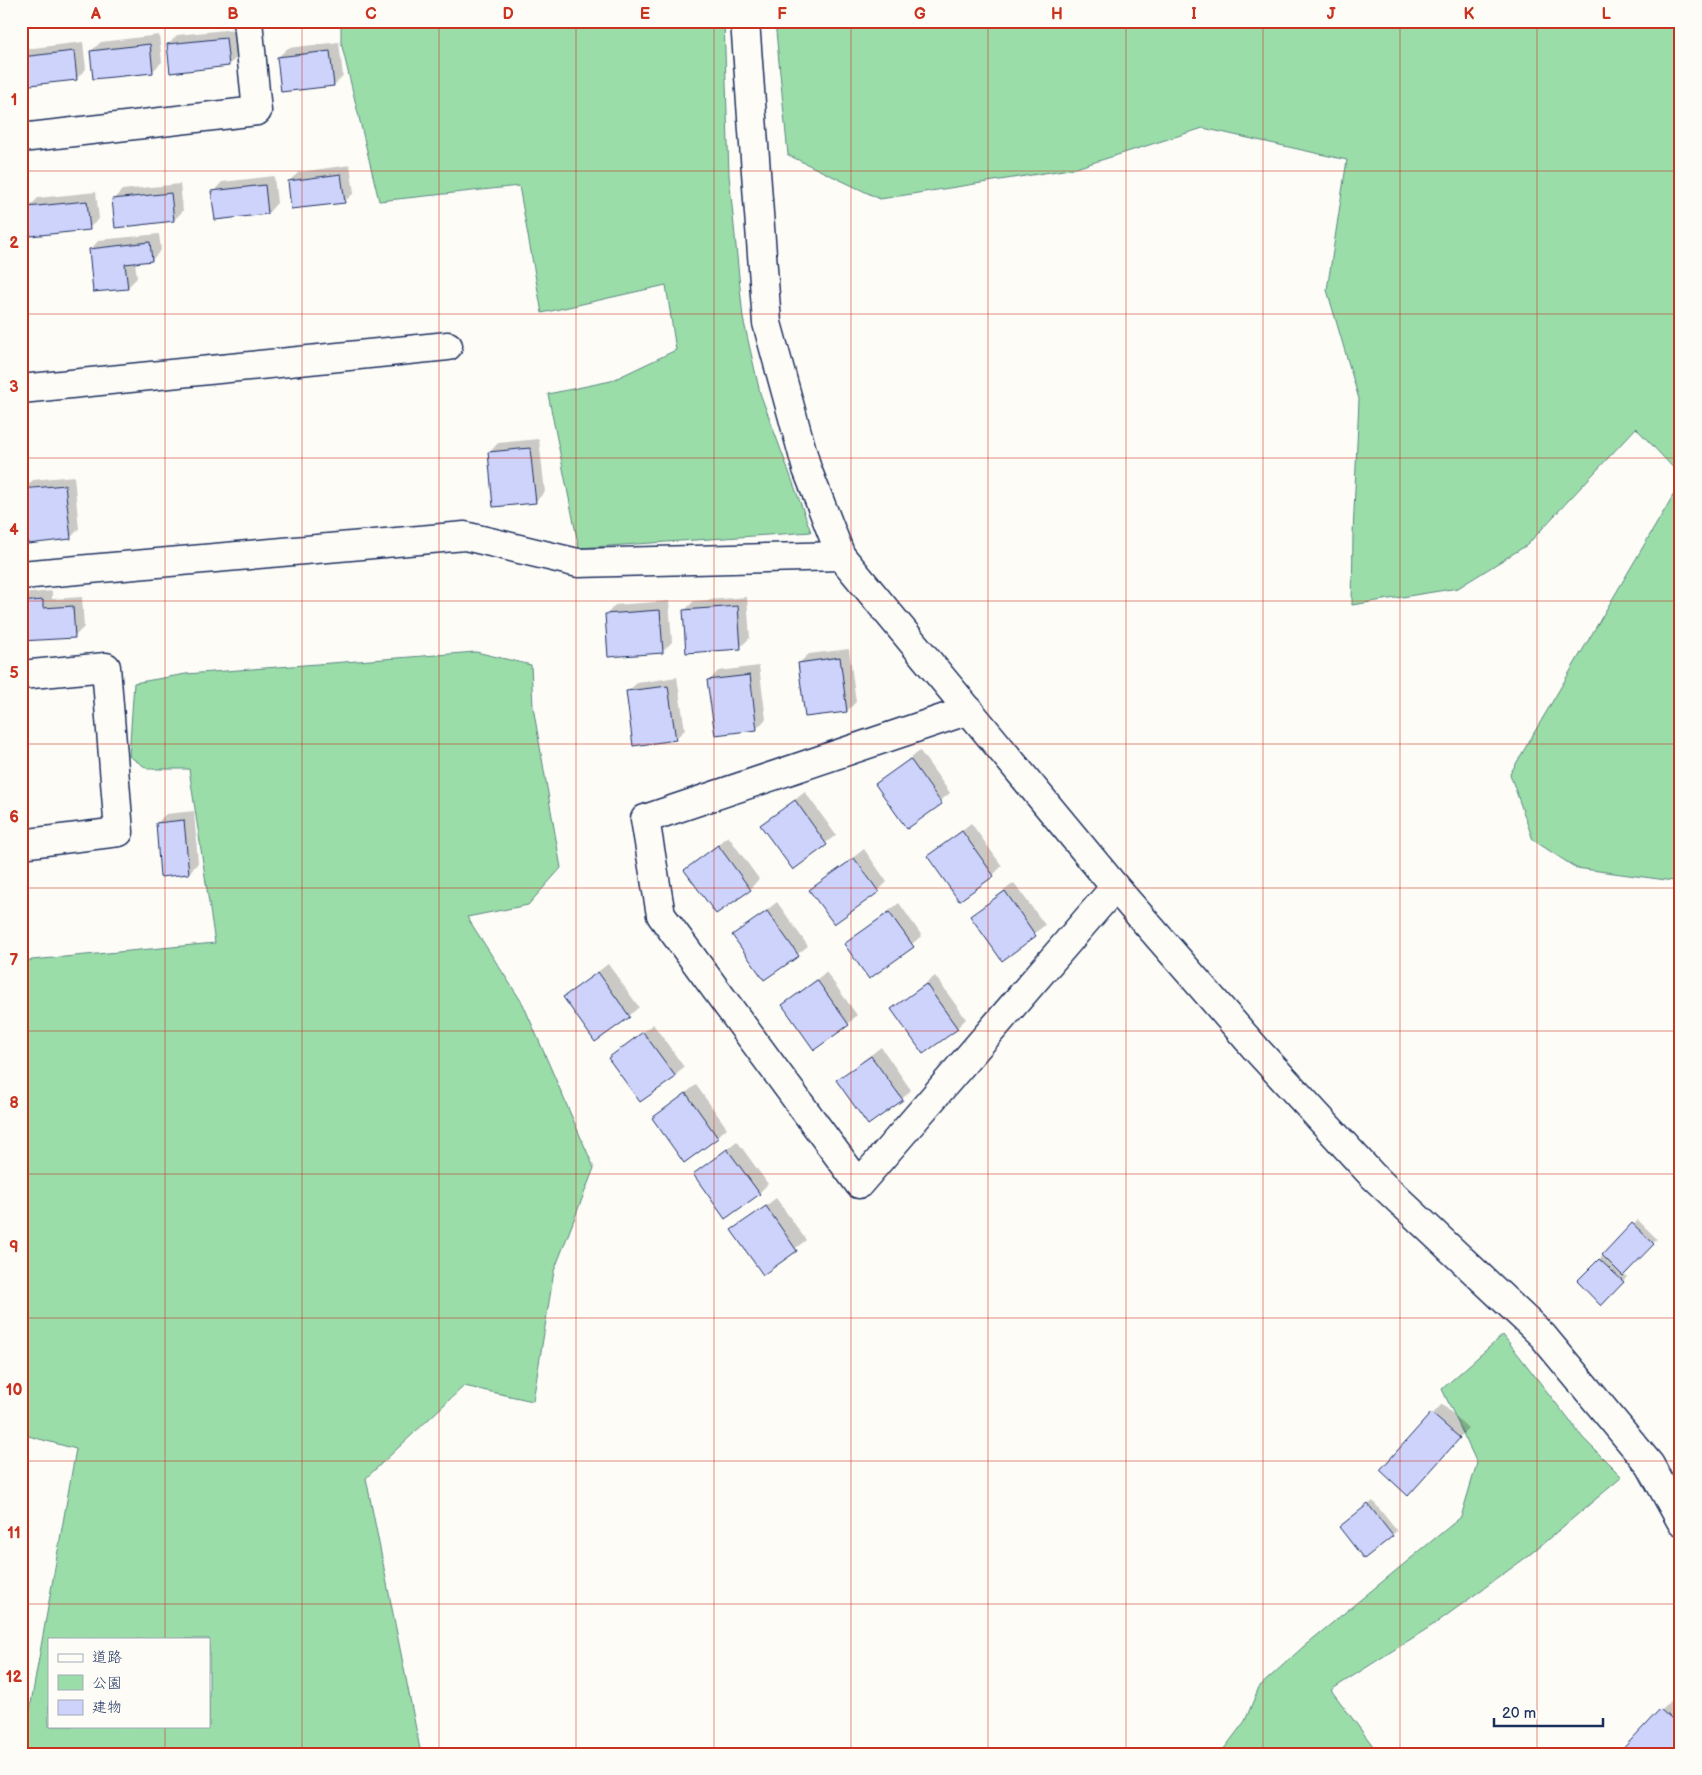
<svg xmlns="http://www.w3.org/2000/svg" width="1702" height="1775" font-family="'Balsamiq Sans','Klee One',sans-serif">
	<rect width="100%" height="100%" fill="#fdfcf7"/>
	<filter id="ink" filterUnits="userSpaceOnUse"><feTurbulence type="fractalNoise" baseFrequency=".02" numOctaves="2"/><feDisplacementMap in="SourceGraphic" scale="10" xChannelSelector="R" yChannelSelector="G"/><feConvolveMatrix kernelMatrix="1 2 1 2 8 2 1 2 1" color-interpolation-filters="sRGB"/></filter>
	<g filter="url(#ink)">
		<g fill="#9bdda8" stroke="#5b8683" fill-rule="evenodd">
			<path d="M341 21H724L729 175 743 318 760 393 811 532 579 548 548 394 611 381 676 350 666 285 542 313 519 186 379 201 341 42Z"/>
			<path d="M775 21H1681V476L1636 428 1527 545 1458 588 1352 605 1353 534 1359 399 1327 290 1347 160 1203 128 1076 168 880 199 788 155Z"/>
			<path d="M1681 482V882L1576 868 1533 840 1510 774Z"/>
			<path d="M476 652 531 665 533 707 561 868 528 905 467 917 523 1004 594 1168 554 1271 533 1401 464 1386 366 1478 421 1754H22L76 1449 21 1434V961L215 943 189 769H148L129 756 134 683 186 674ZM49 1639H209V1726H49Z"/>
			<path d="M1503 1335 1583 1438 1622 1477 1528 1556 1436 1623 1331 1690 1379 1754H1220L1245 1721 1259 1687 1303 1647 1461 1517 1477 1463 1442 1389Z"/>
		</g>
		<g fill="#0003">
			<path d="M235 29 238 56 229 65 168 45 177 35Z"/>
			<path d="M159 35 162 62 152 72 91 51 101 42Z"/>
			<path d="M83 42 86 69 76 79 21 84V52L25 49Z"/>
			<path d="M339 42 343 76 334 85 278 57 288 48Z"/>
			<path d="M350 165 354 193 344 202 289 181 299 172Z"/>
			<path d="M274 176 277 203 268 213 216 219 213 192 222 182Z"/>
			<path d="M180 184 183 211 174 220 113 200 122 190Z"/>
			<path d="M96 192 99 219 89 228 28 208 38 198Z"/>
			<path d="M159 234 161 250 152 260 135 262 137 278 127 288 90 250 99 240Z"/>
			<path d="M539 439 545 492 535 502 489 453 498 443Z"/>
			<path d="M74 476 79 529 70 538 23 490 33 480Z"/>
			<path d="M52 591V599L82 597 84 627 75 636 21 640V594Z"/>
			<path d="M747 597 750 638 740 647 684 611 694 601Z"/>
			<path d="M669 601 672 642 662 652 606 615 615 605Z"/>
			<path d="M849 649 856 702 847 711 799 663 809 654Z"/>
			<path d="M759 666 766 719 756 729 709 681 718 671Z"/>
			<path d="M677 677 685 730 675 739 627 692 637 683Z"/>
			<path d="M920 751 950 793 908 827 877 784Z"/>
			<path d="M805 792 836 835 793 868 762 825Z"/>
			<path d="M194 811 198 863 189 873 157 823 166 814Z"/>
			<path d="M971 823 1002 866 993 875 929 856Z"/>
			<path d="M728 836 759 879 750 889 685 870Z"/>
			<path d="M864 849 887 882 878 891 811 890Z"/>
			<path d="M1014 883 1045 925 1002 959 971 916Z"/>
			<path d="M777 902 808 946 765 979 734 936Z"/>
			<path d="M899 903 922 936 869 977 846 944Z"/>
			<path d="M608 964 639 1007 629 1016 565 997Z"/>
			<path d="M826 972 857 1015 848 1024 784 1005Z"/>
			<path d="M935 976 966 1019 957 1028 893 1009Z"/>
			<path d="M653 1024 684 1067 675 1076 610 1058Z"/>
			<path d="M881 1047 911 1090 902 1099 838 1080Z"/>
			<path d="M696 1085 727 1128 717 1137 653 1118Z"/>
			<path d="M737 1141 768 1184 759 1193 694 1174Z"/>
			<path d="M776 1198 806 1240 763 1274 732 1231Z"/>
			<path d="M1638 1220 1657 1239 1623 1273 1627 1277 1601 1304 1578 1281Z"/>
			<path d="M1442 1404 1468 1428 1417 1485 1381 1470Z"/>
			<path d="M1373 1501 1397 1531 1364 1557 1345 1523Z"/>
			<path d="M1680 1691 1681 1754H1619L1661 1710Z"/>
		</g>
		<g fill="#ced3fb" stroke="#1b2f5e">
			<path d="M226 38 229 66 170 73 167 44Z"/>
			<path d="M150 44 153 73 93 79 90 51Z"/>
			<path d="M74 51 77 80 21 86V57Z"/>
			<path d="M330 51 334 86 281 92 277 57Z"/>
			<path d="M341 174 345 203 291 209 288 181Z"/>
			<path d="M265 185 268 214 215 220 211 191Z"/>
			<path d="M171 193 174 221 115 228 112 199Z"/>
			<path d="M87 201 90 230 30 236 27 207Z"/>
			<path d="M150 242 152 261 125 264 128 289 93 292 89 249Z"/>
			<path d="M530 448 536 503 493 507 488 452Z"/>
			<path d="M65 485 71 539 28 544 22 489Z"/>
			<path d="M43 600V608L73 606 75 638 21 641V602Z"/>
			<path d="M738 606 741 649 686 653 683 610Z"/>
			<path d="M660 610 663 653 608 657 605 614Z"/>
			<path d="M840 657 847 712 805 717 798 663Z"/>
			<path d="M750 675 757 730 715 735 707 680Z"/>
			<path d="M668 686 676 740 633 746 626 691Z"/>
			<path d="M910 759 942 804 907 829 875 784Z"/>
			<path d="M795 800 827 845 793 870 760 825Z"/>
			<path d="M184 820 189 874 160 877 156 823Z"/>
			<path d="M962 831 994 876 959 901 927 856Z"/>
			<path d="M718 845 751 890 716 914 684 870Z"/>
			<path d="M854 858 879 892 834 924 809 890Z"/>
			<path d="M1005 891 1036 936 1002 961 970 916Z"/>
			<path d="M767 911 799 956 764 980 732 935Z"/>
			<path d="M889 912 914 947 869 979 844 944Z"/>
			<path d="M598 972 630 1017 595 1042 563 997Z"/>
			<path d="M817 980 849 1025 814 1050 782 1005Z"/>
			<path d="M926 984 958 1029 923 1054 891 1009Z"/>
			<path d="M643 1032 676 1077 640 1102 608 1058Z"/>
			<path d="M871 1056 903 1100 868 1125 836 1080Z"/>
			<path d="M686 1093 718 1138 684 1163 652 1118Z"/>
			<path d="M727 1149 760 1194 725 1219 693 1174Z"/>
			<path d="M766 1206 797 1251 763 1275 731 1230Z"/>
			<path d="M1632 1223 1654 1244 1623 1276 1602 1255Z"/>
			<path d="M1599 1259 1624 1282 1601 1306 1577 1281Z"/>
			<path d="M1431 1413 1460 1438 1408 1496 1380 1470Z"/>
			<path d="M1368 1504 1393 1536 1364 1559 1339 1527Z"/>
			<path d="M1660 1709 1681 1728V1754H1618Z"/>
		</g>
		<g fill="none" stroke-linecap="round" stroke-linejoin="round">
			<defs>
				<g id="minor">
					<path d="M745 21 767 323 807 469 841 556 1115 887 1257 1050 1372 1175 1542 1335 1650 1465 1681 1521"/>
					<path d="M21 138 257 111 248 21"/>
					<path d="M21 389 448 346"/>
					<path d="M21 575 465 536 578 563 841 556"/>
					<path d="M21 675 106 667 119 832 21 844"/>
					<path d="M969 710 645 819 661 915 859 1184 1115 887"/>
				</g>
			</defs>
			<use href="#minor" stroke="#1b2f5e" stroke-width="31"/>
			<use href="#minor" stroke="#fdfcf7" stroke-width="28"/>
		</g>
	</g>
	<path fill="none" stroke="#c8321e" stroke-width="1" stroke-opacity="0.55" d="M165 21V1639M302 21V1754M439 21V1754M576 21V1754M714 21V1754M851 21V1754M988 21V1754M1126 21V1754M1263 21V1754M1400 21V1754M1537 21V1754M21 171H1681M21 314H1681M21 458H1681M21 601H1681M21 744H1681M21 888H1681M21 1031H1681M21 1174H1681M21 1318H1681M21 1461H1681M21 1604H1681M165 1726V1754"/>
	<rect width="1702" height="1775" fill="none" stroke="#fdfcf7" stroke-width="55"/>
	<rect x="48" y="1638" width="162" height="90" fill="#fdfcf7" stroke="#a3aaba"/>
	<rect x="58" y="1654" width="25" height="8" fill="#fdfcf7" stroke="#a3aaba"/>
	<text x="92" y="1662" font-size="15" fill="#1b2f5e">道路</text>
	<rect x="58" y="1675" width="25" height="15" fill="#9bdda8" stroke="#a3aaba"/>
	<text x="92" y="1688" font-size="15" fill="#1b2f5e">公園</text>
	<rect x="58" y="1700" width="25" height="15" fill="#ced3fb" stroke="#a3aaba"/>
	<text x="92" y="1712" font-size="15" fill="#1b2f5e">建物</text>
	<path d="M1494 1718v8h109v-8" fill="none" stroke="#1b2f5e" stroke-width="2.5"/>
	<text x="1502" y="1718" font-size="15" fill="#1b2f5e" stroke="#fdfcf7" stroke-width="4" paint-order="stroke">20 m</text>
	<rect x="28" y="28" width="1646" height="1720" fill="none" stroke="#c8321e" stroke-width="2"/>
	<g font-size="16" text-anchor="middle" font-weight="bold" fill="#c8321e">
		<text x="96" y="19">A</text>
		<text x="233" y="19">B</text>
		<text x="371" y="19">C</text>
		<text x="508" y="19">D</text>
		<text x="645" y="19">E</text>
		<text x="782" y="19">F</text>
		<text x="920" y="19">G</text>
		<text x="1057" y="19">H</text>
		<text x="1194" y="19">I</text>
		<text x="1331" y="19">J</text>
		<text x="1469" y="19">K</text>
		<text x="1606" y="19">L</text>
		<text x="14" y="105">1</text>
		<text x="14" y="248">2</text>
		<text x="14" y="392">3</text>
		<text x="14" y="535">4</text>
		<text x="14" y="678">5</text>
		<text x="14" y="822">6</text>
		<text x="14" y="965">7</text>
		<text x="14" y="1108">8</text>
		<text x="14" y="1252">9</text>
		<text x="14" y="1395">10</text>
		<text x="14" y="1538">11</text>
		<text x="14" y="1682">12</text>
	</g>
</svg>
